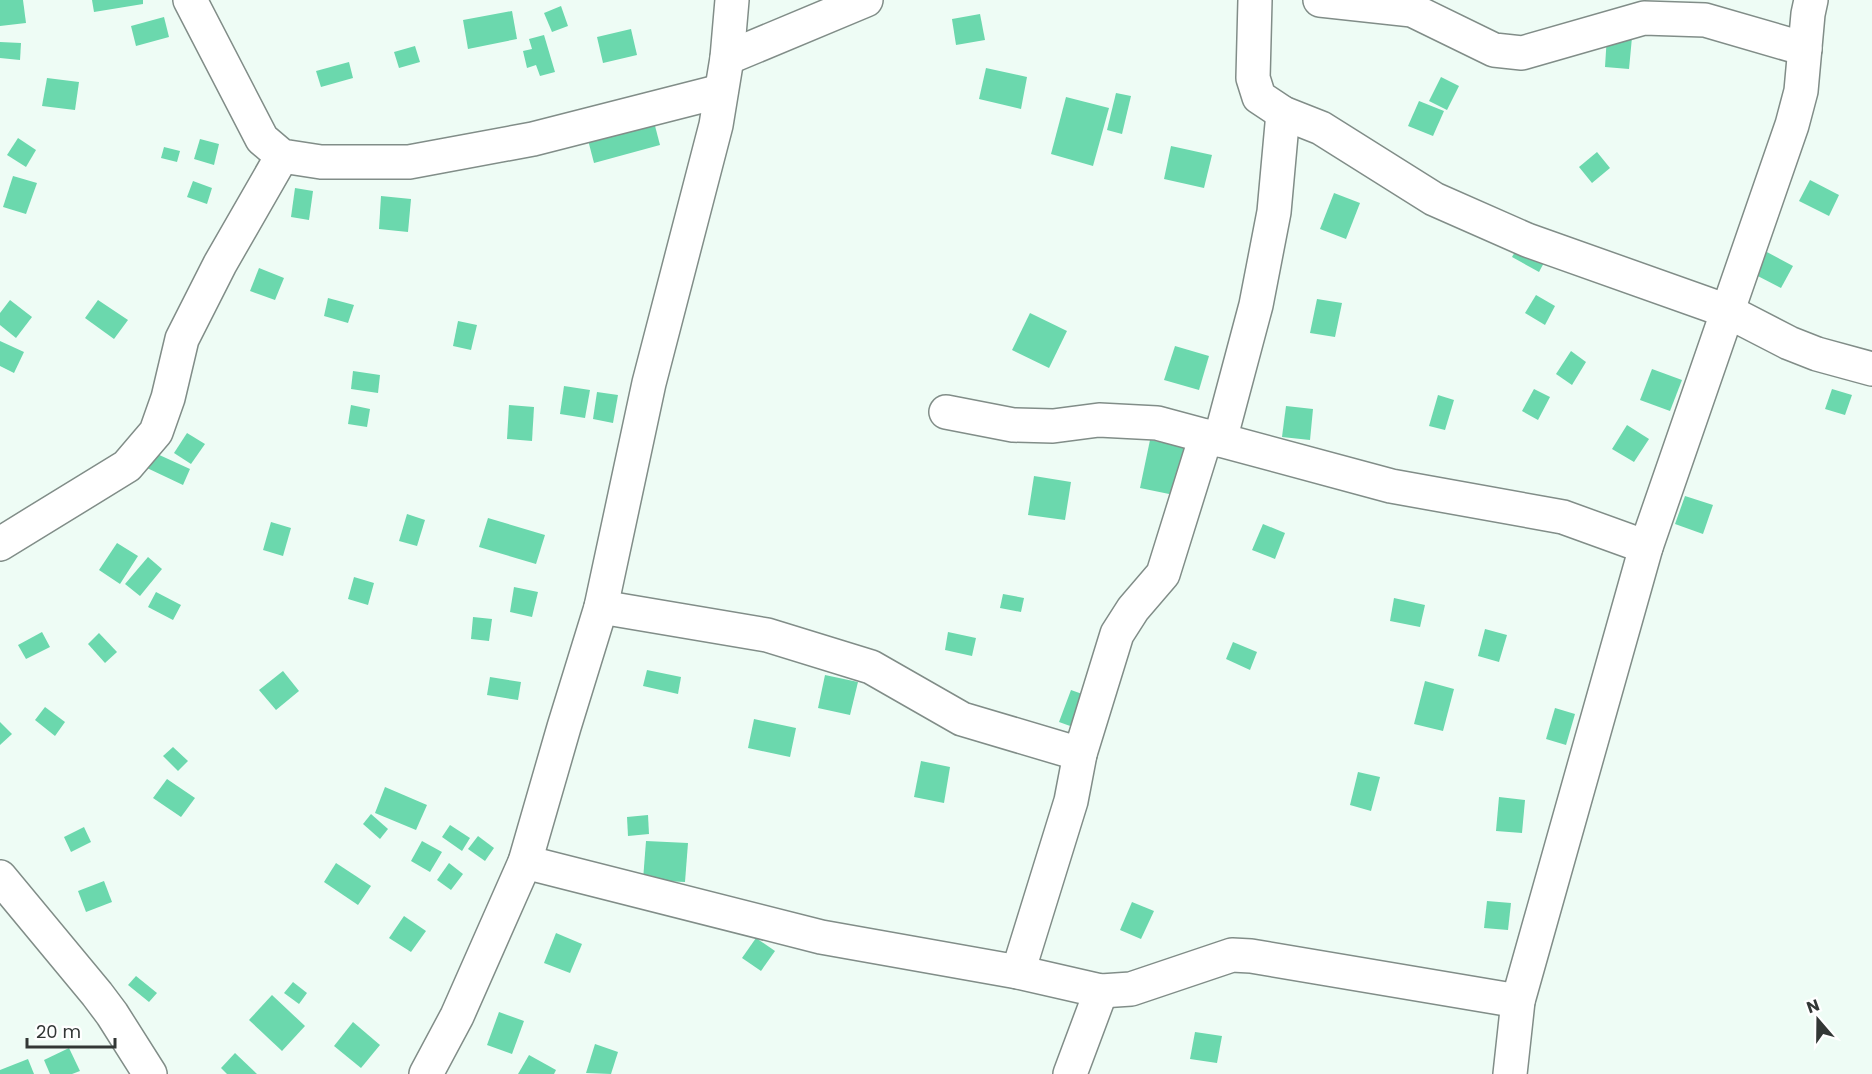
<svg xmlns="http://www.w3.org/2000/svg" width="1872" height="1074" font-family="Poppins,sans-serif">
	<rect width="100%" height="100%" fill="#eefcf5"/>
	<g fill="#6bd8ad">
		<path d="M0 0H23L26 23 0 26Z"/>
		<path d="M92 0H143V4L94 12Z"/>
		<path d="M561 6 568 26 552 32 544 13Z"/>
		<path d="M512 11 517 39 468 49 463 20Z"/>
		<path d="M980 14 985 40 956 45 952 19Z"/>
		<path d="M164 17 169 37 136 46 131 26Z"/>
		<path d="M631 29 637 55 603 63 597 37Z"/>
		<path d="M544 35 555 72 540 76 536 65 527 68 523 51 532 49 529 39Z"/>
		<path d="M1607 35 1632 37 1629 69 1605 67Z"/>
		<path d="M0 42 21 43 20 60 0 58Z"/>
		<path d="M415 46 420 62 399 68 394 52Z"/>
		<path d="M349 62 353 78 321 87 316 71Z"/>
		<path d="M986 68 1027 77 1021 109 979 99Z"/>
		<path d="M1441 77 1459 86 1447 110 1429 101Z"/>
		<path d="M47 78 79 82 75 110 42 106Z"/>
		<path d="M1116 93 1131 96 1122 134 1107 130Z"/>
		<path d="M1066 97 1109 108 1093 166 1051 154Z"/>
		<path d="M1419 101 1444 111 1433 136 1408 126Z"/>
		<path d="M654 122 660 145 594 163 588 140Z"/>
		<path d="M18 138 36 150 26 167 7 155Z"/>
		<path d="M200 139 219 144 214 165 194 159Z"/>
		<path d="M1171 146 1212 155 1204 188 1164 179Z"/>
		<path d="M164 147 180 151 177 162 161 158Z"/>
		<path d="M1597 152 1610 168 1592 183 1579 167Z"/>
		<path d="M13 176 37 183 26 214 3 207Z"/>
		<path d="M1810 180 1839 195 1829 216 1799 201Z"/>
		<path d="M193 181 212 188 207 204 187 197Z"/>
		<path d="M295 188 313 191 309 220 291 217Z"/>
		<path d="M1334 193 1360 203 1346 239 1320 229Z"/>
		<path d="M381 196 411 199 408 232 379 229Z"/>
		<path d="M1519 245 1546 259 1539 272 1512 257Z"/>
		<path d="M1765 251 1793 266 1781 288 1752 273Z"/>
		<path d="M259 268 284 278 275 300 250 291Z"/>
		<path d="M1536 295 1555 306 1545 325 1525 313Z"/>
		<path d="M328 298 354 305 348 323 324 316Z"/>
		<path d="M1317 299 1342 303 1335 337 1310 333Z"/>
		<path d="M10 300 32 317 16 338 0 325V313Z"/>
		<path d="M98 300 128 320 114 339 85 318Z"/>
		<path d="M1030 313 1067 331 1049 368 1012 350Z"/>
		<path d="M458 321 477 325 471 350 453 346Z"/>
		<path d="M0 341 24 352 14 373 0 366Z"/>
		<path d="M1175 346 1209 356 1199 390 1164 380Z"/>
		<path d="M1571 351 1586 362 1572 385 1556 374Z"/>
		<path d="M1652 369 1682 380 1670 411 1640 400Z"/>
		<path d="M353 371 380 375 378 393 351 389Z"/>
		<path d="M564 386 590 390 585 418 560 414Z"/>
		<path d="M1534 389 1550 397 1538 420 1522 411Z"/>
		<path d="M1832 389 1852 395 1845 415 1825 409Z"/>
		<path d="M597 392 618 395 613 423 593 419Z"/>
		<path d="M1438 395 1454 400 1445 430 1429 426Z"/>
		<path d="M351 405 370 409 367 427 348 424Z"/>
		<path d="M509 405 534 407 532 441 507 439Z"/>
		<path d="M1286 406 1313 409 1310 440 1282 437Z"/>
		<path d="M1627 425 1649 439 1634 462 1612 449Z"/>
		<path d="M187 433 205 444 191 464 174 453Z"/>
		<path d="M1150 440 1184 447 1174 495 1140 488Z"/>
		<path d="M155 453 190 469 183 485 147 468Z"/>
		<path d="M1034 476 1071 482 1065 520 1028 515Z"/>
		<path d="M1685 496 1713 505 1703 534 1675 524Z"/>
		<path d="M407 514 425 520 417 546 399 541Z"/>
		<path d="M488 518 545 535 536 564 479 547Z"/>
		<path d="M271 522 291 528 283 556 263 550Z"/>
		<path d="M1263 524 1285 533 1275 559 1252 550Z"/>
		<path d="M117 543 138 556 120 584 99 570Z"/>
		<path d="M148 557 162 569 140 596 125 584Z"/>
		<path d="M354 577 374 583 368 605 348 599Z"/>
		<path d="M514 587 538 592 532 617 510 612Z"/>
		<path d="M156 592 181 605 173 620 148 607Z"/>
		<path d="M1003 594 1024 598 1021 612 1000 608Z"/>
		<path d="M1394 598 1425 605 1420 627 1390 621Z"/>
		<path d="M473 617 492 619 489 641 471 639Z"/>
		<path d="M1485 629 1507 635 1499 662 1478 656Z"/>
		<path d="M42 632 50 647 26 659 18 645Z"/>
		<path d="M948 632 976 638 972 656 945 650Z"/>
		<path d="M99 633 117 652 105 663 88 644Z"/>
		<path d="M1233 642 1257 652 1250 670 1226 659Z"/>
		<path d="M647 670 681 677 678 694 643 686Z"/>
		<path d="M283 671 299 691 276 710 259 690Z"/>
		<path d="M825 675 858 682 850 715 818 708Z"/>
		<path d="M490 677 521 682 518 700 487 695Z"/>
		<path d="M1425 681 1454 689 1443 731 1414 724Z"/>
		<path d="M1071 690 1085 695 1073 727 1059 722Z"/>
		<path d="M45 707 65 722 55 736 35 720Z"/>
		<path d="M1555 708 1575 714 1566 745 1546 739Z"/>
		<path d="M754 719 796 728 790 757 748 748Z"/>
		<path d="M0 722 12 734 0 745Z"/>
		<path d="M173 747 188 761 178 771 163 756Z"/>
		<path d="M921 761 950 767 944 803 914 797Z"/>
		<path d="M1358 772 1380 777 1371 811 1350 805Z"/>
		<path d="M167 779 195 798 181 817 153 798Z"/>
		<path d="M385 787 427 805 416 830 375 813Z"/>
		<path d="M1499 797 1525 800 1522 833 1496 831Z"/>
		<path d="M371 814 388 829 380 839 363 824Z"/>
		<path d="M648 815 649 834 628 836 627 817Z"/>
		<path d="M450 825 470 838 462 851 442 837Z"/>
		<path d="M84 827 91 842 71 852 64 837Z"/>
		<path d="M478 836 494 848 485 861 468 849Z"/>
		<path d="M422 841 442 852 430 872 411 861Z"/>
		<path d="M646 841 688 843 685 882 643 880Z"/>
		<path d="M336 863 371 886 358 905 324 882Z"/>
		<path d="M449 863 463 874 451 890 437 880Z"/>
		<path d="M104 881 112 902 86 912 78 891Z"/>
		<path d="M1487 901 1511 903 1508 930 1484 928Z"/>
		<path d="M1132 902 1154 911 1141 939 1120 930Z"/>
		<path d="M404 916 426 931 411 952 389 938Z"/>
		<path d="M556 933 582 944 570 973 544 963Z"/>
		<path d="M756 938 775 951 761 971 742 958Z"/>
		<path d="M136 976 157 993 149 1002 128 985Z"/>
		<path d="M293 982 307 993 299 1004 284 993Z"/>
		<path d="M272 995 305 1026 282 1051 249 1020Z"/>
		<path d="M499 1012 524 1021 512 1054 487 1045Z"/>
		<path d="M353 1022 380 1045 361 1068 334 1046Z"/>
		<path d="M1195 1032 1222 1036 1217 1063 1190 1059Z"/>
		<path d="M595 1044 618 1052 611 1074 586 1073Z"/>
		<path d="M69 1048 80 1071 72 1074H50L44 1060Z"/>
		<path d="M235 1053 257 1074H227L221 1068Z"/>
		<path d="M529 1055 556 1070 554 1074H518Z"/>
		<path d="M28 1059 34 1074H0V1070Z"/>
	</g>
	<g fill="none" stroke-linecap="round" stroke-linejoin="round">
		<defs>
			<g id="minor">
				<path d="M190 0 262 139 282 156 321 162H409L533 139 721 91"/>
				<path d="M1255 0 1253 78 1259 97 1283 113 1321 128 1434 199 1527 240 1727 311 1789 343 1817 354 1872 369"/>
				<path d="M1320 0 1412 10 1494 50 1522 53 1644 18 1705 20 1805 49"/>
				<path d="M727 58 866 0"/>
				<path d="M946 412 1013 425 1053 426 1099 420 1157 423 1391 486 1563 517 1646 547"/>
				<path d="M1220 440 1256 305 1274 212 1283 113"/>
				<path d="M0 544 127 466 156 432 168 398 182 339 220 264 282 156"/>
				<path d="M601 607 767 635 871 667 962 719 1080 754"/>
				<path d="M525 862 821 937 1018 972 1101 991 1131 989 1232 955 1251 956 1518 1001"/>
				<path d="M0 877 97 994 112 1014 150 1074"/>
				<path d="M1018 972 1071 801 1080 754 1117 634 1133 609 1163 574 1206 436"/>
				<path d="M426 1074 457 1016 525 862 564 727 601 607 649 383 716 125 727 58 732 0"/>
				<path d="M1070 1074 1101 991"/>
				<path d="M1510 1074 1518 1001 1646 547 1792 125 1801 91 1808 14 1811 0"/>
			</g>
		</defs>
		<use href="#minor" stroke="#818d88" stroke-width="36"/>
		<use href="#minor" stroke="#fff" stroke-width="33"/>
	</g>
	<g transform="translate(1818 1020) rotate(340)" stroke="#ffffff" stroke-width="4.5" paint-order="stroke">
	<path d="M0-4.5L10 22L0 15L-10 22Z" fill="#323735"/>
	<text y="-9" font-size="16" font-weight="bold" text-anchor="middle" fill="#323735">N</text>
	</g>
	<path d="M27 1038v9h88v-9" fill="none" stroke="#323735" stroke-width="3"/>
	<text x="36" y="1038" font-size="18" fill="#323735" stroke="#ffffff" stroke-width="4.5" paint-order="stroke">20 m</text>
</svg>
